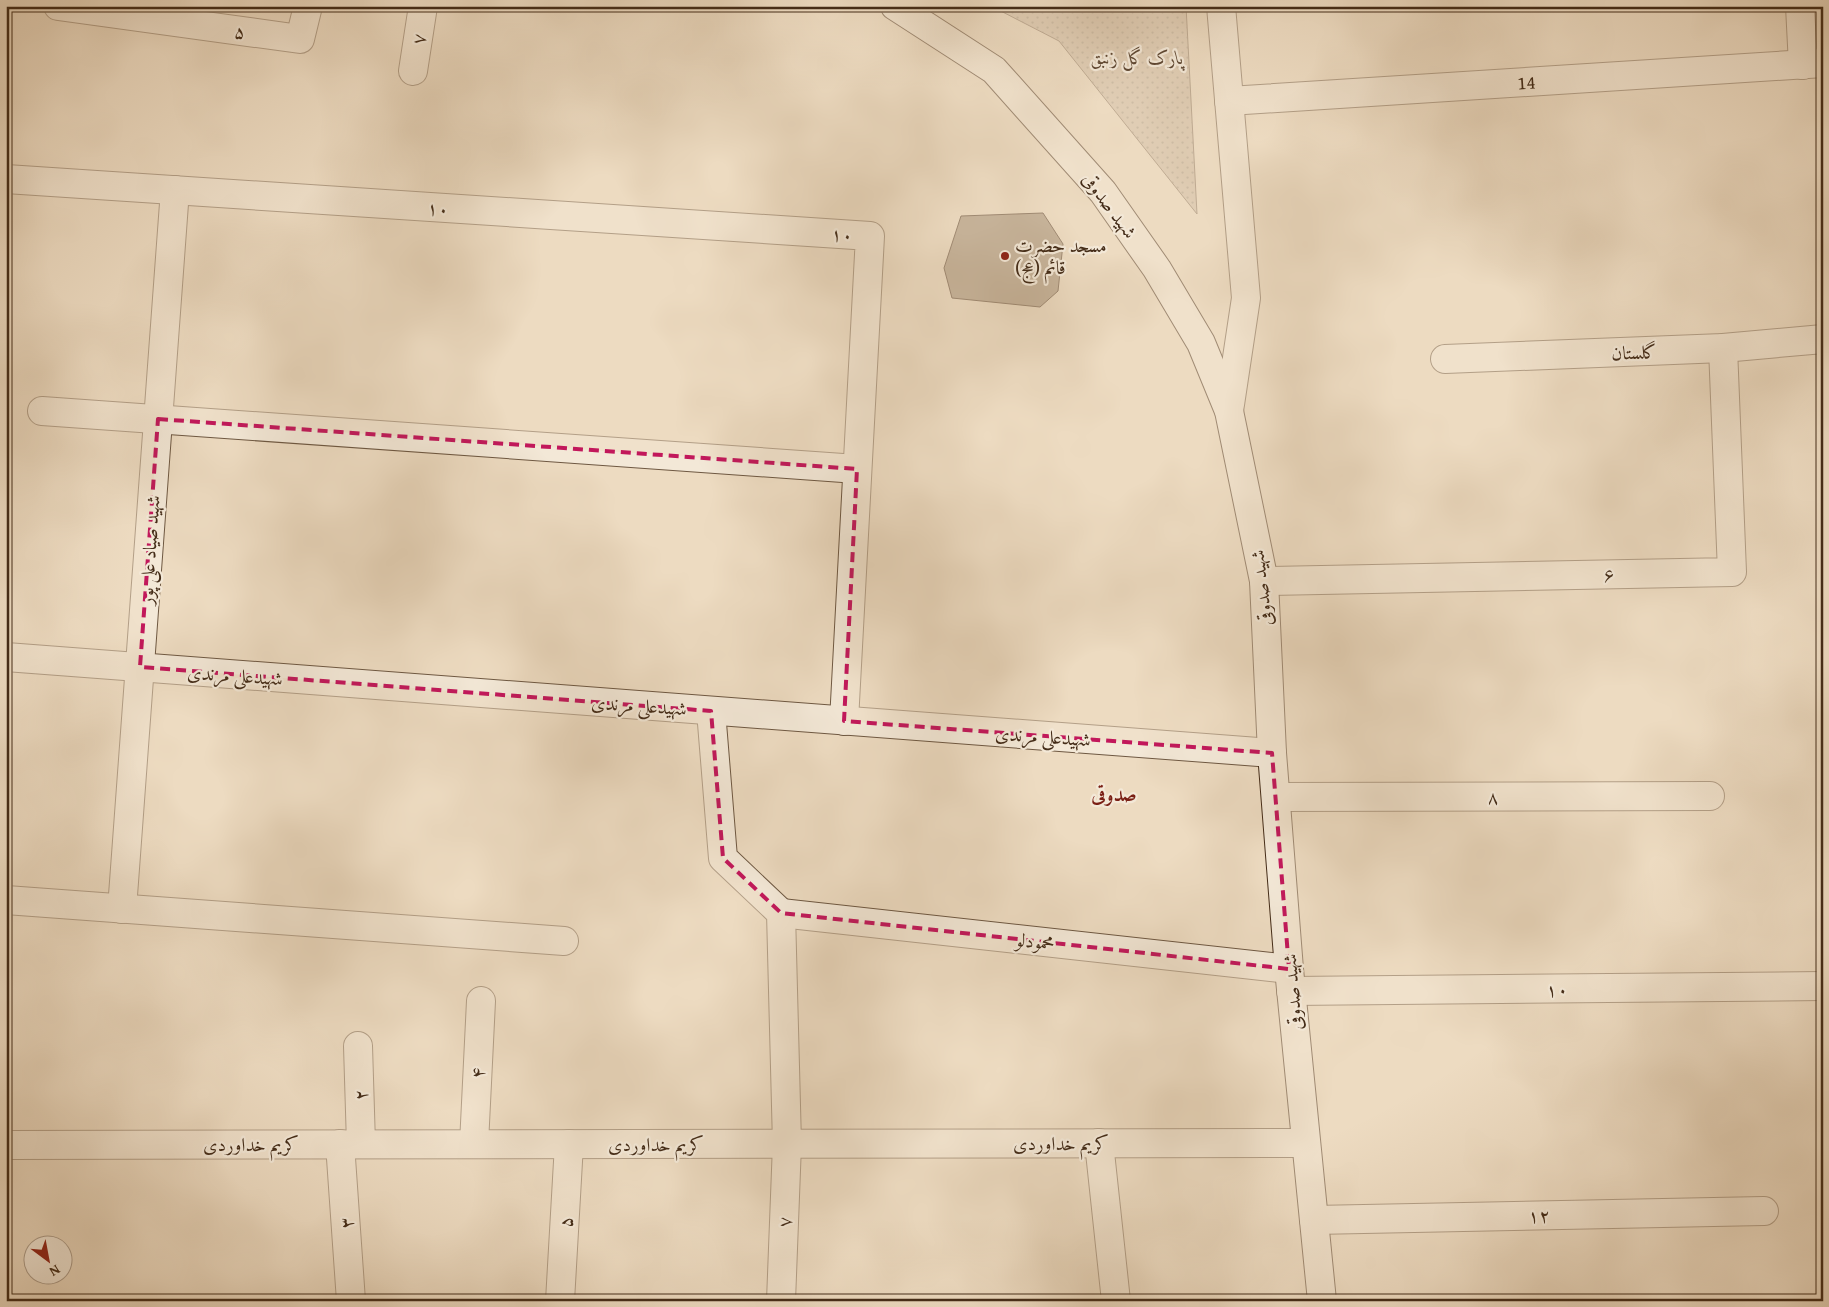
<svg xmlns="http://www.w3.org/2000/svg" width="1829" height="1307" font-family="'Gentium Book Plus',Amiri,serif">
	<defs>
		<pattern id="park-dots" width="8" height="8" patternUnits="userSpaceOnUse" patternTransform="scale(1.25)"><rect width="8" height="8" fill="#d0bda4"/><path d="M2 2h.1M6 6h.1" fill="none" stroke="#aa9a85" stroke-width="1.8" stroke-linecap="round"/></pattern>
	</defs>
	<rect width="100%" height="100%" fill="#eddbc1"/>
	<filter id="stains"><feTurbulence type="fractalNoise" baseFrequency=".004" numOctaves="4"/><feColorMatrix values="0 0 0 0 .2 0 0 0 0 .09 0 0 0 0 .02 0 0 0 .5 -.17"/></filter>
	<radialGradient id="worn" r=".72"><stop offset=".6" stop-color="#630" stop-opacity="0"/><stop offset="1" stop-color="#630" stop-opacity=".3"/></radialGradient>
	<path fill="url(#park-dots)" stroke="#8a745e" d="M991 6H1186L1197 214 1059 41Z"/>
	<path fill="#9c8770" stroke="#442c18" d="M1043 213 1063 244 1058 291 1040 307 952 298 944 268 961 216Z"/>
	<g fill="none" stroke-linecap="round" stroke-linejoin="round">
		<defs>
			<g id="minor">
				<path d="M58 6 300 39 308 6"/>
				<path d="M1221 6 1246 298 1229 411"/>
				<path d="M1800 6 1803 65"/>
				<path d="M413 71 423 6"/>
				<path id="s1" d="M1229 101 1823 63"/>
				<path d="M6 179 870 236 844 721"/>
				<path d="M1445 359 1723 348 1823 339"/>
				<path d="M42 411 857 469"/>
				<path d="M1264 581 1732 572 1723 348"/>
				<path d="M6 657 1272 753"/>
				<path d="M711 711 723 858 781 913 787 1144 781 1301"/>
				<path d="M1276 797 1710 796"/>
				<path d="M6 900 564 941"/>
				<path d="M122 909 175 190"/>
				<path d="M781 913 1289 969"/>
				<path d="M1291 991 1823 986"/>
				<path d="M358 1046 361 1144"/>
				<path d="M1099 1143 1116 1301"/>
				<path d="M340 1144 351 1301"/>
				<path d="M474 1144 481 1001"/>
				<path d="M6 1145 1305 1143"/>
				<path d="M1314 1220 1764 1211"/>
				<path d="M560 1301 569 1144"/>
			</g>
			<path id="secondary" d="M895 6 994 70 1103 192 1157 269 1201 343 1229 411 1264 581 1272 753 1289 969 1322 1301"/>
		</defs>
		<use href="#minor" stroke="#6e5842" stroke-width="30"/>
		<use href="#secondary" stroke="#442c18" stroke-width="30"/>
		<use href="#minor" stroke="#f3e8d7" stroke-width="28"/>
		<use href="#secondary" stroke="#f3e8d7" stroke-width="28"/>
	</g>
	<path d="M0 0H1829V1307H0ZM158 419 857 469 844 721 1272 753 1289 969 781 913 723 858 711 711 140 667Z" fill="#eddbc1" fill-opacity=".55" fill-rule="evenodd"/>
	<path fill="none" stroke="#c2185b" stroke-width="4" stroke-dasharray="10 6" stroke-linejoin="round" d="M158 419 857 469 844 721 1272 753 1289 969 781 913 723 858 711 711 140 667Z"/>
	<circle fill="#8f2418" stroke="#f3e8d7" stroke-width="2" cx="1005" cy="256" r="5"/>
	<g text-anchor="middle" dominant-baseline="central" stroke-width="4.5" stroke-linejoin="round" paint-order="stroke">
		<g font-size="19" fill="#442c18" stroke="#f3e8d7">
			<text transform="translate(240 31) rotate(8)">۵</text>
			<text transform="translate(418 39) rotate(-81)">۷</text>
			<text stroke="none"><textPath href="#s1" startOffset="298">14</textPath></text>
			<text transform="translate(1110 205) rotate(53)">شهید صدوقی</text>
			<text transform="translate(438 208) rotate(4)">۱۰</text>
			<text transform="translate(842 234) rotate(4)">۱۰</text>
			<text transform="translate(1634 352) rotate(-2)">گلستان</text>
			<text transform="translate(149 550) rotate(-86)">شهید صیاد علی پور</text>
			<text transform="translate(1609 574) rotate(-1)">۶</text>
			<text transform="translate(1261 588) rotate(-97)">شهید صدوقی</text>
			<text transform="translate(235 675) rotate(4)">شهیدعلی مرندی</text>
			<text transform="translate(639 705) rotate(4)">شهیدعلی مرندی</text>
			<text transform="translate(1043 736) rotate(4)">شهیدعلی مرندی</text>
			<text x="1493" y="797">۸</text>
			<text transform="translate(1035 941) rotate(6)">محمودلو</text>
			<text transform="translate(1557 989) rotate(-1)">۱۰</text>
			<text transform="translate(1292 992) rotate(-95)">شهید صدوقی</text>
			<text transform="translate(477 1073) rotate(-88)">۴</text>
			<text transform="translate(360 1095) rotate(-92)">۲</text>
			<text x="1061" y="1143">کریم خداوردی</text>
			<text x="251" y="1144">کریم خداوردی</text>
			<text x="656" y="1144">کریم خداوردی</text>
			<text transform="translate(1539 1215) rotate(-1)">۱۲</text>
			<text transform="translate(565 1222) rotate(-87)">۵</text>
			<text transform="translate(784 1222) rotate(-88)">۷</text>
			<text transform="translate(346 1223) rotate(-94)">۳</text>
		</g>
		<g font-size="19" font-style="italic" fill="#604934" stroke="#f3e8d7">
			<text x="1137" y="57">پارک گل زنبق</text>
		</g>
		<g font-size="19" fill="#442c18" stroke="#f3e8d7" text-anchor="start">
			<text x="1015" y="245">مسجد حضرت<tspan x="1015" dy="22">قائم (عج)</tspan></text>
		</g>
		<g font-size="20" font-weight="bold" fill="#7a1f14" stroke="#f3e8d7">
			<text x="1114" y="793">صدوقی</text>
		</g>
	</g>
	<rect width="1829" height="1307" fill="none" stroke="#eddbc1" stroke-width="25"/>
	<rect x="8" y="8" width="1814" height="1292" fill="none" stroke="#442c18" stroke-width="2.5"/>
	<rect x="12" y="12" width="1804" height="1282" fill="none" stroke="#442c18"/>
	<g transform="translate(48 1260) rotate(148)"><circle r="24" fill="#f3e8d7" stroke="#ad9d8b"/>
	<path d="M0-4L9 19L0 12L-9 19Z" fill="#8f2418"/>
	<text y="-8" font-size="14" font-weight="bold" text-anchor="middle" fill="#442c18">N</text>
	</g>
	<rect width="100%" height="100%" filter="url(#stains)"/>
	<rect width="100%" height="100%" fill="url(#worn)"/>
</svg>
